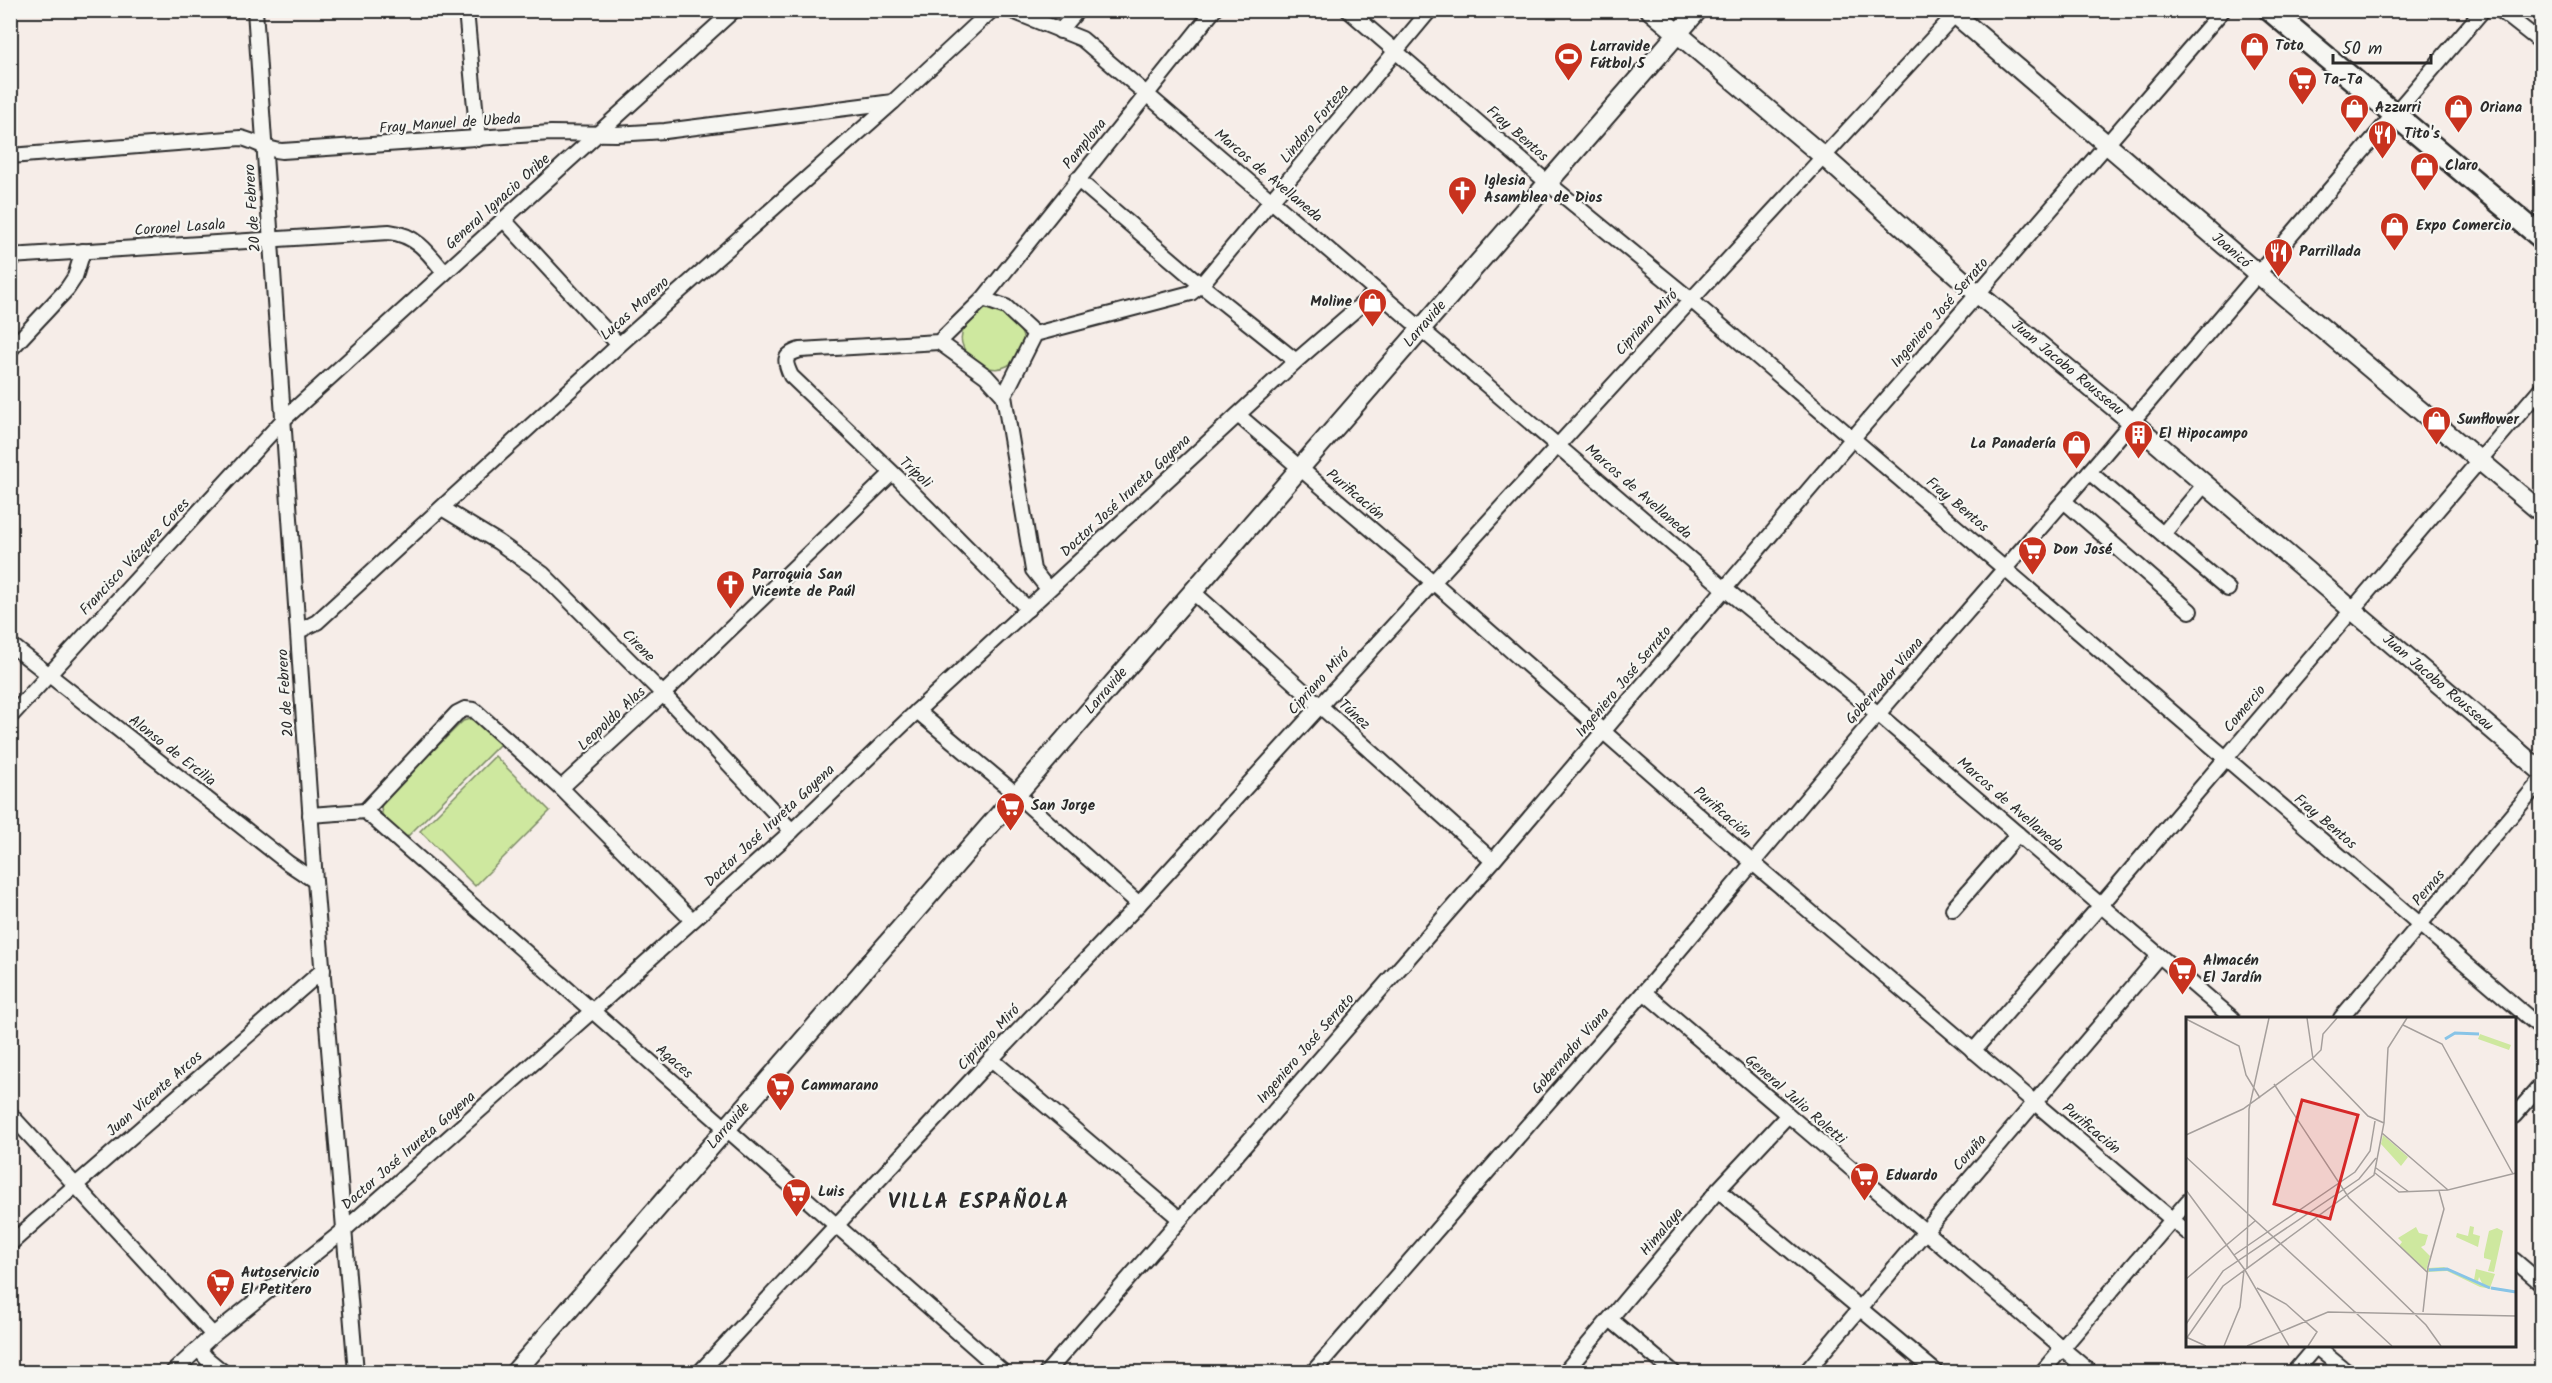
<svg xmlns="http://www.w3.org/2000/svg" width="2552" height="1383" font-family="Kalam,sans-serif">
	<rect width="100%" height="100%" fill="#f6ede8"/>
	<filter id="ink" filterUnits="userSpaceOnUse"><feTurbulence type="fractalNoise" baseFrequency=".0167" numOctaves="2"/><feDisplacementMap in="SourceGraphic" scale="12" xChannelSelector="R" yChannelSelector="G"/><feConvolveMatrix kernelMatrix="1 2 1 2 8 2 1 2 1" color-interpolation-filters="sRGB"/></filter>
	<g filter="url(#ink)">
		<g fill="#cee89f" stroke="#7c8a65" stroke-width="1.5">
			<path d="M992 309C1007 312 1021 326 1024 341 1010 394 955 359 962 334 963 328 969 324 973 319 979 312 982 308 992 309Z"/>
			<path d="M470 719 476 721 500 744 406 838C394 828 375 818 383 800L463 721Z"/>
			<path d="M495 756 550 811 475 886 420 831Z"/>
		</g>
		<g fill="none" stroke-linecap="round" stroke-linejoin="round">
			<defs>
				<g id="street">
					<path d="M255 10 315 881 356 1372"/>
					<path d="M466 10 478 139"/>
					<path d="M1010 10 1082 39 1725 589 1878 714 2232 1018"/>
					<path d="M1348 10 1548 183 1691 300 2542 1029"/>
					<path d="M2500 10 2542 43"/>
					<path d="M1060 31 1078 10"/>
					<path d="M10 156 241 138C256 141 266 150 282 151L551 133 616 134 665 131 893 102"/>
					<path d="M1077 179 1201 285 1296 361"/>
					<path d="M503 219 619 345"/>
					<path d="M10 256 389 232C416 235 428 252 444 272"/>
					<path d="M983 299 1006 307 1035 334"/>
					<path d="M939 342 986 376 1004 396"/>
					<path d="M10 350 67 289 75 277 83 251"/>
					<path d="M1238 415 1433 582 1753 863 2188 1233"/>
					<path d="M2089 472 2228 589"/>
					<path d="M2064 501 2190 611"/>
					<path d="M442 508 498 542 543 574 663 694 792 831"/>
					<path d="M2163 534 2204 485"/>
					<path d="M1048 589 1033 570 1004 396 1035 334 1191 293 1201 285 1430 10"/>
					<path d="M1193 592 1493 861"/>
					<path d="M1028 609 900 480 791 376C784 361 783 355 800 350L939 342 983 299 1214 10"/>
					<path d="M299 631 317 622 619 345 893 102 992 10"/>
					<path d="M10 644 288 863 315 881"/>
					<path d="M917 711 1017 795 1139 904"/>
					<path d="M10 717 284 419 734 10"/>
					<path d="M561 788 663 694 891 474"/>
					<path d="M365 811 457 713 465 709 474 710 561 788 692 920"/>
					<path d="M310 815 365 811 1003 1372"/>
					<path d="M1953 909 2018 834"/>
					<path d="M1644 992 2090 1372"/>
					<path d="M2341 1018 2542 779"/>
					<path d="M1973 1051 2101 905 2542 387"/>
					<path d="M991 1059 1180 1219"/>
					<path d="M10 1114 213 1335"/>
					<path d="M2514 1116 2542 1084"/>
					<path d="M1718 1190 1936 1372"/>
					<path d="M10 1244 77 1184 323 970"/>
					<path d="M2514 1260 2542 1284"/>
					<path d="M1610 1319 1673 1372"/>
					<path d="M2315 1346 2347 1372"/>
					<path d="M199 1349 206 1358 223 1372"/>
					<path d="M173 1372 213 1335 343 1231 591 1012 792 831 917 711 1296 361 1377 291"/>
					<path d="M700 1372 980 1071 1139 904 1691 300 1959 10"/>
					<path d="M1047 1372 1493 861 1853 438 2223 10"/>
					<path d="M1313 1372 1644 992 1878 714 2089 472 2483 10"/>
					<path d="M1565 1372 1718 1190 1788 1115"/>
					<path d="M1806 1372 2159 956"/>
					<path d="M2042 1372 2188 1201"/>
					<path d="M2294 1372 2316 1346"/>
				</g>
				<g id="secondary">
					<path id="s1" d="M1650 10 1823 156 1978 294 2131 421 2542 772"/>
					<path id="s2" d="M1950 10 2258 274 2542 513"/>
					<path id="s3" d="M515 1372 1698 10"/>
				</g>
				<path id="primary" d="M2270 10 2542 238"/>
			</defs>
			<use href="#street" stroke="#2b2b2b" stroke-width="18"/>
			<use href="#secondary" stroke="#2b2b2b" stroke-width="22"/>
			<use href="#primary" stroke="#2b2b2b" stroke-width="26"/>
			<use href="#street" stroke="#f6f6f2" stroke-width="14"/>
			<use href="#secondary" stroke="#f6f6f2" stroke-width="18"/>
			<use href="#primary" stroke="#f6f6f2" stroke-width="21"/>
		</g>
	</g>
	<defs>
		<symbol id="shop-pin" viewBox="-11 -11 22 30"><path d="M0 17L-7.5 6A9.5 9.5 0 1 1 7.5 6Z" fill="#c8321e" stroke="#f6f6f2"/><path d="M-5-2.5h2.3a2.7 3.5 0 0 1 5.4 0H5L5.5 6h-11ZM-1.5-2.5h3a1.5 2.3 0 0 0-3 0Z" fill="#fff"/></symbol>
		<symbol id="stadium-pin" viewBox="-11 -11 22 30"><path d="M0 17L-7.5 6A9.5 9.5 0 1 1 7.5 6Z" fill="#c8321e" stroke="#f6f6f2"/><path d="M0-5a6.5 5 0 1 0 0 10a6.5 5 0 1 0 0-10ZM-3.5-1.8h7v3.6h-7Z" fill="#fff"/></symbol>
		<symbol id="supermarket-pin" viewBox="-11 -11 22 30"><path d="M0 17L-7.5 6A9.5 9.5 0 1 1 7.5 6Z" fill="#c8321e" stroke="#f6f6f2"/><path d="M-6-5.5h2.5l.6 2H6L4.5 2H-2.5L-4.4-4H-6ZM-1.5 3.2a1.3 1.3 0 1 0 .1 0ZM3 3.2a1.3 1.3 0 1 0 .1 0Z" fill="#fff"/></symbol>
		<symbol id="restaurant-pin" viewBox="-11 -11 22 30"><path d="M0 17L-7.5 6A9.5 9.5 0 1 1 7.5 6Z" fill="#c8321e" stroke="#f6f6f2"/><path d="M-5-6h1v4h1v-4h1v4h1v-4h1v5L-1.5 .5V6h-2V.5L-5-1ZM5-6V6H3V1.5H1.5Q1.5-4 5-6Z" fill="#fff"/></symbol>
		<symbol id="church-pin" viewBox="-11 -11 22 30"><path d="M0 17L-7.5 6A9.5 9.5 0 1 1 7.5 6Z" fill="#c8321e" stroke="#f6f6f2"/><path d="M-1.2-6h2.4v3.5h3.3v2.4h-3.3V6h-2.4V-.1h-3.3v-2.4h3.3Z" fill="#fff"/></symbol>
		<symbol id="building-pin" viewBox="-11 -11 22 30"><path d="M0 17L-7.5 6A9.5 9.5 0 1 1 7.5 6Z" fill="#c8321e" stroke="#f6f6f2"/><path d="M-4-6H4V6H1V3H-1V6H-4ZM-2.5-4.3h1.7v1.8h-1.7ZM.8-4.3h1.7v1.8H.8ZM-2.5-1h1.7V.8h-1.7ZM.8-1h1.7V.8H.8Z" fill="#fff"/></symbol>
	</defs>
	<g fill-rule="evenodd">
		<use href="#shop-pin" x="2238" y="30" width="33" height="45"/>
		<use href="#stadium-pin" x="1552" y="40" width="33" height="45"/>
		<use href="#supermarket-pin" x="2286" y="64" width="33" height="45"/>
		<use href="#shop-pin" x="2338" y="92" width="33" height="45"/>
		<use href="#shop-pin" x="2442" y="92" width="33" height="45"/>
		<use href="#restaurant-pin" x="2366" y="118" width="33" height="45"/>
		<use href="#shop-pin" x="2408" y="150" width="33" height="45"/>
		<use href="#church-pin" x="1446" y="174" width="33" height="45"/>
		<use href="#shop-pin" x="2378" y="210" width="33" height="45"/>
		<use href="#restaurant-pin" x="2262" y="236" width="33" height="45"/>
		<use href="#shop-pin" x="1356" y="286" width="33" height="45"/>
		<use href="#shop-pin" x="2420" y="404" width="33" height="45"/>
		<use href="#building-pin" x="2122" y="418" width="33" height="45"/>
		<use href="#shop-pin" x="2060" y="428" width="33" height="45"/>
		<use href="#supermarket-pin" x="2016" y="534" width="33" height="45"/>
		<use href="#church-pin" x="714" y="568" width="33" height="45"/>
		<use href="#supermarket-pin" x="994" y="790" width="33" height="45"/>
		<use href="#supermarket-pin" x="2166" y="954" width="33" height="45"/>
		<use href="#supermarket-pin" x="764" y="1070" width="33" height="45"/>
		<use href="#supermarket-pin" x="1848" y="1160" width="33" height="45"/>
		<use href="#supermarket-pin" x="780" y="1176" width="33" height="45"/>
		<use href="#supermarket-pin" x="204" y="1266" width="33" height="45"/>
	</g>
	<g text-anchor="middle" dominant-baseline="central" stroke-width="4.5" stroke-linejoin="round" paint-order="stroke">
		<g font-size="15" font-weight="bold" fill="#2b2b2b" stroke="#f6f6f2" text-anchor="start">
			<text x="2275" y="46">Toto</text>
			<text x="1590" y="47">Larravide<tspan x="1590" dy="17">Fútbol 5</tspan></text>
			<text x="2323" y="80">Ta-Ta</text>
			<text x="2375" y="108">Azzurri</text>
			<text x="2480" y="108">Oriana</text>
			<text x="2404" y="134">Tito's</text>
			<text x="2445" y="166">Claro</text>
			<text x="1484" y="181">Iglesia<tspan x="1484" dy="17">Asamblea de Dios</tspan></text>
			<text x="2416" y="226">Expo Comercio</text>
			<text x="2299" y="252">Parrillada</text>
			<text x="1352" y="302" text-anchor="end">Moline</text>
			<text x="2457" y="420">Sunflower</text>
			<text x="2159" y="434">El Hipocampo</text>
			<text x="2056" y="444" text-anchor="end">La Panadería</text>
			<text x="2053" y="550">Don José</text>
			<text x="752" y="575">Parroquia San<tspan x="752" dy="17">Vicente de Paúl</tspan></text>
			<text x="1031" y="806">San Jorge</text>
			<text x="2203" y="961">Almacén<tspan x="2203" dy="17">El Jardín</tspan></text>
			<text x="801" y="1086">Cammarano</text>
			<text x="1886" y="1176">Eduardo</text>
			<text x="818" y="1192">Luis</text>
			<text x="241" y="1273">Autoservicio<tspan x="241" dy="17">El Petitero</tspan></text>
		</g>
		<g font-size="15" fill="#2b2b2b" stroke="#f6f6f2">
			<text transform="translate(450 124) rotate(-4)">Fray Manuel de Ubeda</text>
			<text transform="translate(1315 124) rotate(-50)">Lindoro Forteza</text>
			<text transform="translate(1517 134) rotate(41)">Fray Bentos</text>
			<text transform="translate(1085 144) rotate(-51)">Pamplona</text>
			<text transform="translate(1268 176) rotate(40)">Marcos de Avellaneda</text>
			<text transform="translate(498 202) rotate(-42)">General Ignacio Oribe</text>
			<text transform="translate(253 208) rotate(-94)">20 de Febrero</text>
			<text transform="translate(180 228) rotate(-4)">Coronel Lasala</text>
			<text stroke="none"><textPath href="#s2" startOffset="370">Joanicó</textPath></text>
			<text transform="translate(635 309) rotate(-42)">Lucas Moreno</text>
			<text transform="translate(1940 313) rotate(-49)">Ingeniero José Serrato</text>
			<text transform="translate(1647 323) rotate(-47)">Cipriano Miró</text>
			<text stroke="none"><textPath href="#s3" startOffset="1388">Larravide</textPath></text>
			<text stroke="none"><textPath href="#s1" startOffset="550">Juan Jacobo Rousseau</textPath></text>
			<text transform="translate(915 473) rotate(43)">Trípoli</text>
			<text transform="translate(1638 492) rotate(41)">Marcos de Avellaneda</text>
			<text transform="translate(1355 495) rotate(40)">Purificación</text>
			<text transform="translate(1126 496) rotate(-43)">Doctor José Irureta Goyena</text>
			<text transform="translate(1957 505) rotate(40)">Fray Bentos</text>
			<text transform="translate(135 557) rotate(-47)">Francisco Vázquez Cores</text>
			<text transform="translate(638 646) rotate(45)">Cirene</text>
			<text transform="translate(1885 681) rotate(-49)">Gobernador Viana</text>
			<text transform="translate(1319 682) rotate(-48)">Cipriano Miró</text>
			<text transform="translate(1624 682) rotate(-50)">Ingeniero José Serrato</text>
			<text stroke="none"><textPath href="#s1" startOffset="1036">Juan Jacobo Rousseau</textPath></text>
			<text stroke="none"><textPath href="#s3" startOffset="902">Larravide</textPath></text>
			<text transform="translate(286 693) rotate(-94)">20 de Febrero</text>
			<text transform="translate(2245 709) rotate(-50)">Comercio</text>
			<text transform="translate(1354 715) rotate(42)">Túnez</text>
			<text transform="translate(612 719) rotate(-43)">Leopoldo Alas</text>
			<text transform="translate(172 751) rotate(38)">Alonso de Ercilia</text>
			<text transform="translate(2010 805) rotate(41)">Marcos de Avellaneda</text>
			<text transform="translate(1722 813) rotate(41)">Purificación</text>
			<text transform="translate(2325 822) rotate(40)">Fray Bentos</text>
			<text transform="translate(770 826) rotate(-43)">Doctor José Irureta Goyena</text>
			<text transform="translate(2429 888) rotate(-50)">Pernas</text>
			<text transform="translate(989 1038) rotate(-47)">Cipriano Miró</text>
			<text transform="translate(1306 1049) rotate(-49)">Ingeniero José Serrato</text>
			<text transform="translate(1571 1051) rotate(-49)">Gobernador Viana</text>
			<text transform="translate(674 1062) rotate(41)">Agaces</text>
			<text transform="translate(155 1094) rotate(-41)">Juan Vicente Arcos</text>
			<text transform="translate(1795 1100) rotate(41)">General Julio Roletti</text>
			<text stroke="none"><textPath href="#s3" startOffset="326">Larravide</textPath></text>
			<text transform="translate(2091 1129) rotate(40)">Purificación</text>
			<text transform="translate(409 1151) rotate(-41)">Doctor José Irureta Goyena</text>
			<text transform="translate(1970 1153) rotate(-49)">Coruña</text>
			<text transform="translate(1662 1232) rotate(-50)">Himalaya</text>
		</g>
		<g font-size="21" font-weight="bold" letter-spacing="1.5" fill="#2b2b2b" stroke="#f6f6f2">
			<text x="979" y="1202">VILLA ESPAÑOLA</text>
		</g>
	</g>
	<g transform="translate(2186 1017)">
		<rect width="330" height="330" fill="#f6ede8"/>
		<path d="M294 17 325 28 323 33 292 22ZM197 118 222 140 215 149 195 127ZM284 209 288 210 287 217 294 219 292 230 270 220 271 216 282 219ZM230 210 233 216 242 218 239 228 235 230 244 239 240 254 205 221 213 229 216 225 212 221ZM311 211 317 214 308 255 302 254 305 243 298 241V237L303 214ZM258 250 297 268 293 260 292 264 288 263 290 252 309 257 304 271 330 276 294 270 261 254 242 255V251Z" fill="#cee89f"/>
		<path fill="none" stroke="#88c4e7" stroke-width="3" d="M259 22 269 16 293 17M243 253 261 252 304 271M305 271 330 275"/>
		<path fill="none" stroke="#a59f9c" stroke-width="1.5" d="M121 1 127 42 182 99 198 106M0 2 53 29 60 58 74 81M217 8 256 27 327 157M88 67 163 181 241 255M196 116 262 173 330 156M0 118 57 92 127 41 135 33 137 17 151 1M0 140 206 329M190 151 223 175M189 156 213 175 262 173M0 173 59 253 103 329M131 202 240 308 255 329M48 238 169 155 184 134 189 104M61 252 63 92 83 1M0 262 69 204M71 271 100 287 131 315 122 329M237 295 242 250 258 192 253 174M0 307 37 254 173 162 190 141M0 320 20 329M0 322 37 269 188 158 198 106 202 31 221 1M38 329 54 290 58 253M61 329 142 295 330 299"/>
		<path fill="#d62828" fill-opacity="0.15" stroke="#d62828" stroke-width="3" d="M116 83 172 98 144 202 88 187Z"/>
		<rect width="330" height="330" fill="none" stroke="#2b2b2b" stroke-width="3"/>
	</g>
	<rect width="2552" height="1383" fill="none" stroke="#f6f6f2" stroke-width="36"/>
	<rect x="18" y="18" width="2516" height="1347" fill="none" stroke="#2b2b2b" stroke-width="2" filter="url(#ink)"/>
	<path d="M2333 54v9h98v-9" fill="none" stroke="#2b2b2b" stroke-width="3"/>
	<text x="2342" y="54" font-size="18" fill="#2b2b2b" stroke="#f6f6f2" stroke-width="4.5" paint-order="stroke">50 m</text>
</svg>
